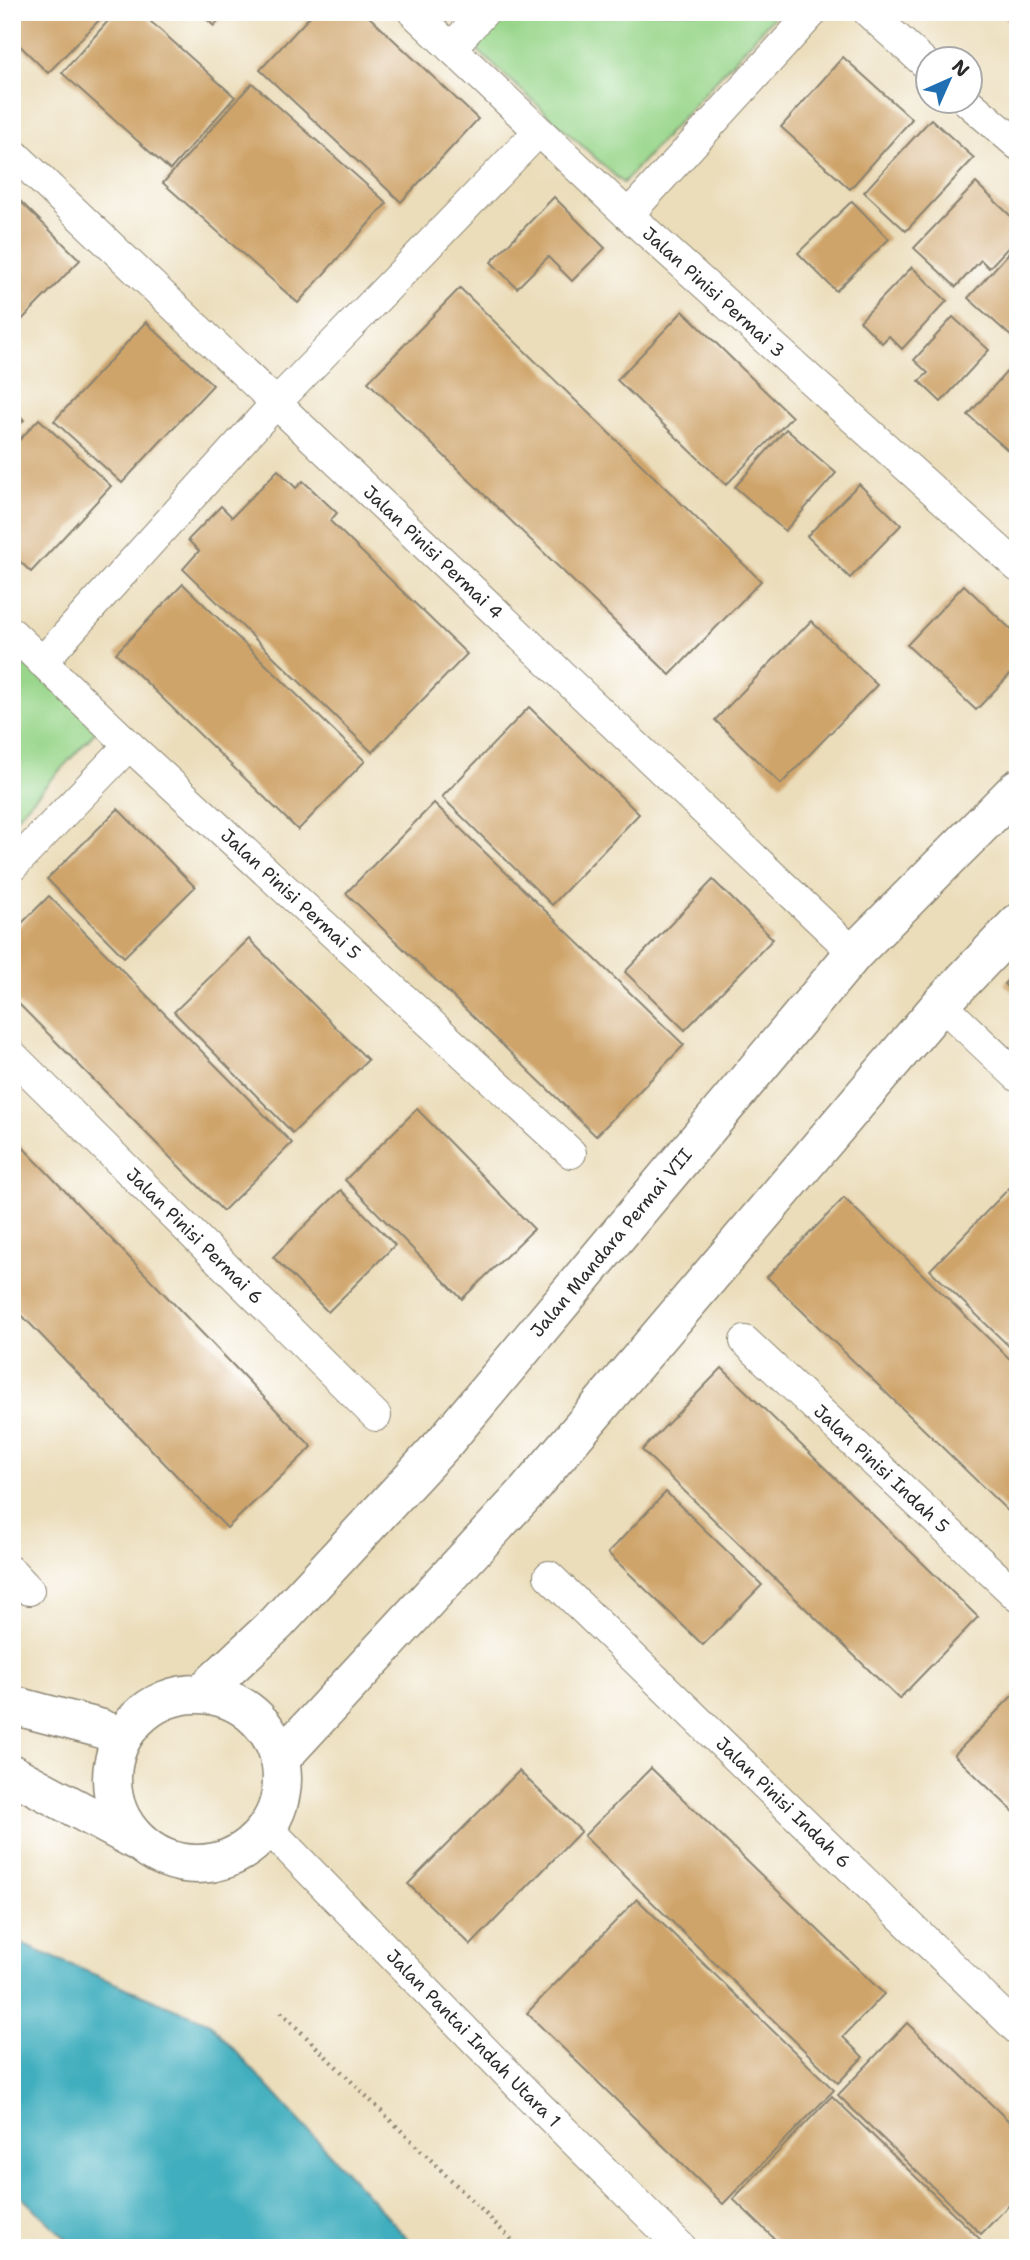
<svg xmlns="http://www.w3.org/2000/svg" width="1030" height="2260" font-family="'Shantell Sans',sans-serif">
	<rect width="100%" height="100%" fill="#fff"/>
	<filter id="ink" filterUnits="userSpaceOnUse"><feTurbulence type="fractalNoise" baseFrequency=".0143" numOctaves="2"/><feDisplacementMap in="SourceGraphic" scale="14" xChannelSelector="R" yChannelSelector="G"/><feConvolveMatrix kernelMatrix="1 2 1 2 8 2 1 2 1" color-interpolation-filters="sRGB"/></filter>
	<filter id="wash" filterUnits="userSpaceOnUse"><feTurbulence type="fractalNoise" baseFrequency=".00686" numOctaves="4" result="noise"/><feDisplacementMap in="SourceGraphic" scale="28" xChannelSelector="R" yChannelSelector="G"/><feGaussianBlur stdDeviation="1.57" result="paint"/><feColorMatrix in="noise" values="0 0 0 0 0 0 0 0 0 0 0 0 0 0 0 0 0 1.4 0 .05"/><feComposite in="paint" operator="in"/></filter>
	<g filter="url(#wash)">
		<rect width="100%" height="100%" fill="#ebddba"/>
		<g fill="#99d68b" stroke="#62805b" stroke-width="2">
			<path d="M508 12H778L623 183 475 48Z"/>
			<path d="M12 650 98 729 12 822Z"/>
		</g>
		<path fill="#40aebe" stroke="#366c74" stroke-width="2" d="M12 1940 210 2023 416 2248H76L12 2188Z"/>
		<g id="blocks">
			<g fill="#cfa46b">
				<path d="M12 12H107L48 73 12 38Z"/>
				<path d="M116 12H140L235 97 170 170 62 73Z"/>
				<path d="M199 12H227L214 26Z"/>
				<path d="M314 12H364L478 119 401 202 260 70Z"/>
				<path d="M999 12H1018V29Z"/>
				<path d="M843 57 912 119 850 189 781 127Z"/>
				<path d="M252 83 387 203 298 303 163 183Z"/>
				<path d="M931 119 974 158 906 231 864 192Z"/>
				<path d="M976 183 1018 223V237L989 268 981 260 956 287 914 248Z"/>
				<path d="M15 196 80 260 12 330V199Z"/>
				<path d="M554 197 605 248 572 281 548 257 517 288 491 262Z"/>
				<path d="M852 201 889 239 836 291 798 253Z"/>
				<path d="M1018 243V334L1014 339 968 298Z"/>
				<path d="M912 267 947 301 902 349 889 336 882 343 860 321Z"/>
				<path d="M460 288 761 581 670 675 368 382Z"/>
				<path d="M683 311 792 417 726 485 617 380Z"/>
				<path d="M953 317 989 350 941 402 919 381 928 373 914 360Z"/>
				<path d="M146 322 213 385 122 483 54 421Z"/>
				<path d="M1018 359V443L1010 452 968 415Z"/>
				<path d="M12 408 24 420 12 432Z"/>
				<path d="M39 419 111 486 31 572 12 554V448Z"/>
				<path d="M786 429 836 473 785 531 735 487Z"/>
				<path d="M278 470 296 488 303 481 337 513 330 521 467 654 372 752 183 569 199 551 188 540 221 506 232 517Z"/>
				<path d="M859 484 901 525 850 578 807 536Z"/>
				<path d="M183 584 365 761 298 830 116 653Z"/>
				<path d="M964 585 1018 636V666L976 710 907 645Z"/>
				<path d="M811 621 877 685 781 784 715 720Z"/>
				<path d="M529 707 639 814 552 905 442 797Z"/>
				<path d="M434 803 684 1045 596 1136 346 893Z"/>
				<path d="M118 809 195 887 124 957 47 879Z"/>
				<path d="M713 880 773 939 685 1030 625 972Z"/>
				<path d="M49 896 292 1143 223 1211 12 997V933Z"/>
				<path d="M249 939 368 1060 293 1133 174 1012Z"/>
				<path d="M1018 969V997L1004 984Z"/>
				<path d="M417 1109 534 1229 462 1299 345 1180Z"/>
				<path d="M12 1136 312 1447 227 1528 12 1305Z"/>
				<path d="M1018 1179V1355L930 1270Z"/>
				<path d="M341 1190 395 1245 328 1312 273 1257Z"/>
				<path d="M844 1198 1018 1367V1521L767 1277Z"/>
				<path d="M722 1368 978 1617 899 1699 642 1450Z"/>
				<path d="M666 1492 762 1585 703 1645 608 1553Z"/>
				<path d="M1018 1690V1816L954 1755Z"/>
				<path d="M651 1768 884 1994 843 2037 863 2057 838 2083 584 1836Z"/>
				<path d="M519 1771 581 1831 471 1945 408 1884Z"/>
				<path d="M637 1899 834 2090 723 2204 527 2013Z"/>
				<path d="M907 2023 1018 2130V2196L981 2234 838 2095Z"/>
				<path d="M832 2096 980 2239 971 2248H784L733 2199Z"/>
			</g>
		</g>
	</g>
	<g filter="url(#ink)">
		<use href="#blocks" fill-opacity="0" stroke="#8b8472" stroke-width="2"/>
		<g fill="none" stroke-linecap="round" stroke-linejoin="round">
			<defs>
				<g id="street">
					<path id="s1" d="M413 12 628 215 1018 567"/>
					<path d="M868 12 928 66"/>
					<path d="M451 48 484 12"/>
					<path d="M968 102 1018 145"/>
					<path id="s2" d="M12 152 854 953"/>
					<path d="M628 215 813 12"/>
					<path id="s3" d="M12 633 129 745 571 1153"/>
					<path d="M42 662 275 404 538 132"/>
					<path d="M12 867 129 745"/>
					<path d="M941 1004 1018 1077"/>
					<path id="s4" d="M12 1055 376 1416"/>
					<path id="s5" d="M745 1341 1018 1597"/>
					<path d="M12 1572 29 1590"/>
					<path id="s6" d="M549 1576 1018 2030"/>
					<path id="s7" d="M268 1828 534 2101 682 2248"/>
				</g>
				<g id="secondary">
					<path id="s8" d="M202 1693 277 1623 443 1444 854 953 1018 788"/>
					<circle cx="197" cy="1779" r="85"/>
					<path d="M12 1705 99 1728 122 1737"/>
					<path d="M280 1759 526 1493 941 1004 1018 923"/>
					<path d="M12 1774 137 1841"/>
				</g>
			</defs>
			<use href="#street" stroke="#8b8472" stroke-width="32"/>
			<use href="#secondary" stroke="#8b8472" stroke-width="41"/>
			<path stroke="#8b8472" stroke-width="4.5" stroke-dasharray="2 5" stroke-linecap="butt" d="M281 2012 520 2248"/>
			<use href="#street" stroke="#fff" stroke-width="30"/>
			<use href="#secondary" stroke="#fff" stroke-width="38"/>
		</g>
	</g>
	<g text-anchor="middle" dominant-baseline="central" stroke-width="6" stroke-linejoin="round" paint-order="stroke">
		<g font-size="18" fill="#2b2b2b" stroke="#fff">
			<text stroke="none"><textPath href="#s1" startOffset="411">Jalan Pinisi Permai 3</textPath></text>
			<text stroke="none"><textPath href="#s2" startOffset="581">Jalan Pinisi Permai 4</textPath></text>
			<text stroke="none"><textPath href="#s3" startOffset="382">Jalan Pinisi Permai 5</textPath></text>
			<text stroke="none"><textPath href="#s4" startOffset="257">Jalan Pinisi Permai 6</textPath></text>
			<text stroke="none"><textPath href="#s8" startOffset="609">Jalan Mandara Permai VII</textPath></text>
			<text stroke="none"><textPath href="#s5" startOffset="187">Jalan Pinisi Indah 5</textPath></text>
			<text stroke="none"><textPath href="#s6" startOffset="326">Jalan Pinisi Indah 6</textPath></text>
			<text stroke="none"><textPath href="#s7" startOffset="294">Jalan Pantai Indah Utara 1</textPath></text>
		</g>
	</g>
	<rect width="1030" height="2260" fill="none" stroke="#fff" stroke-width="42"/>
	<g transform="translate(949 80) rotate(45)"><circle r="33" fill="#ffffff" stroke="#aaaaaa" stroke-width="2"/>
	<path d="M0-5L12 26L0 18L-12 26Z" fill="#1f6fb2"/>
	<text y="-10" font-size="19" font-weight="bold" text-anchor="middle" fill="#2b2b2b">N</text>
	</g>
</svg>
